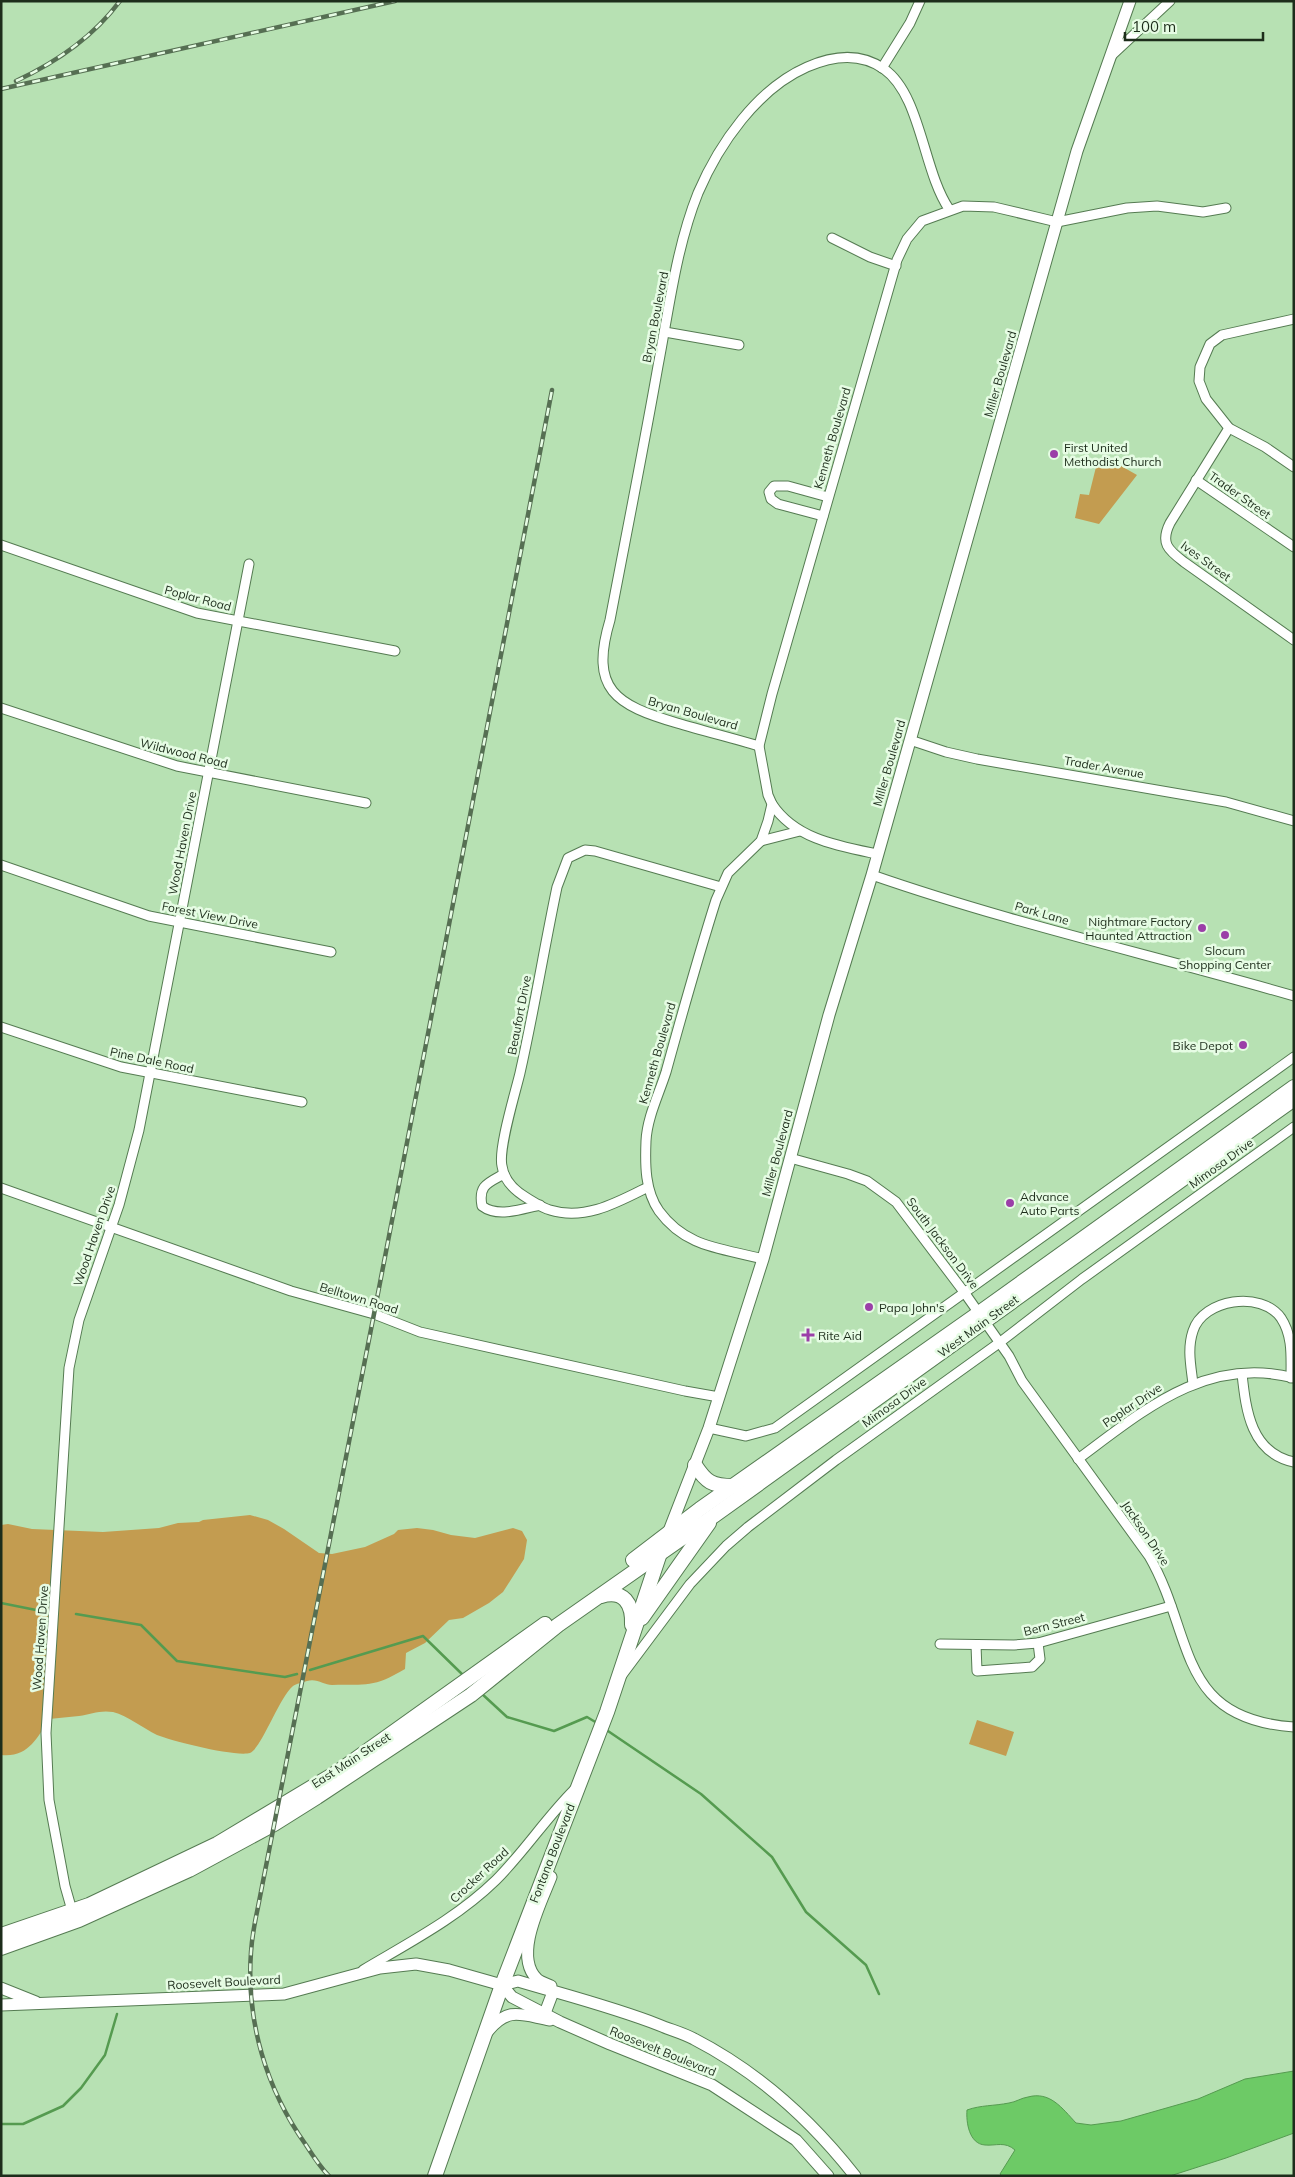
<svg xmlns="http://www.w3.org/2000/svg" width="1295" height="2177" font-family="Mulish,sans-serif">
	<rect width="100%" height="100%" fill="#b7e1b3"/>
	<g fill="#c39c50">
		<path d="M1107 458 1137 475 1099 524 1075 518 1080 494 1089 495 1098 459Z"/>
		<path d="M250 1515 268 1520 284 1529 319 1553 332 1554 365 1547 394 1534 398 1530 417 1528 433 1530 451 1535 475 1538 513 1528 522 1531 527 1540 524 1559 503 1592 489 1603 463 1618 449 1620 425 1643 406 1653 405 1669C373 1688 367 1684 332 1685 324 1685 317 1678 307 1681 303 1682 296 1684 293 1686 279 1698 261 1749 250 1753 235 1757 172 1741 157 1735 143 1728 128 1716 113 1712 100 1710 91 1714 79 1716 69 1717 59 1718 49 1719 37 1739 27 1758 1 1755V1525L8 1524 32 1529 103 1532 159 1528 178 1523 199 1522 203 1520Z"/>
		<path d="M977 1720 1014 1732 1006 1756 969 1744Z"/>
	</g>
	<path fill="#6dca66" stroke="#559b50" d="M1294 2071V2133L1226 2158 1170 2176H1002L1000 2174 1015 2150C1005 2141 996 2146 985 2145 969 2144 966 2122 967 2110 981 2105 994 2106 1009 2103 1016 2102 1021 2098 1028 2097 1050 2091 1062 2108 1076 2123L1091 2125 1121 2121 1198 2099 1245 2079Z"/>
	<g fill="none" stroke-linecap="round" stroke-linejoin="round">
		<g stroke="#559b50" stroke-width="2.5">
			<path d="M1 1603 36 1610"/>
			<path d="M76 1614 141 1625 177 1661 285 1677 297 1674"/>
			<path d="M310 1670 423 1636 465 1677"/>
			<path d="M481 1693 507 1717 554 1731 587 1717 597 1723"/>
			<path d="M605 1729 701 1794 772 1857 806 1912 866 1965 879 1994"/>
			<path d="M1 2124H23L63 2106 81 2088 105 2055 117 2014"/>
		</g>
		<defs>
			<g id="minor">
				<path d="M1111 56 1170 1"/>
				<path d="M882 68 910 23 920 1"/>
				<path d="M832 238 870 257 896 266"/>
				<path d="M1294 319 1222 335 1210 344 1200 367 1199 381 1206 399 1229 428 1265 447 1294 467"/>
				<path d="M665 332 739 345"/>
				<path d="M1229 428 1170 523C1160 543 1168 550 1184 562L1294 640"/>
				<path d="M1196 480 1294 547"/>
				<path d="M823 516 778 504 771 499 769 492 774 486H788L828 497"/>
				<path d="M1 545 197 613 395 651"/>
				<path d="M1 708 177 766 366 803"/>
				<path d="M910 740 946 752 977 759 1226 802 1294 821"/>
				<path d="M759 746C732 738 704 731 677 723 616 705 589 690 610 620 626 536 643 451 658 366 669 309 676 248 698 193 719 144 757 89 807 67 832 56 860 52 884 69 921 95 923 171 949 209"/>
				<path d="M772 804C795 839 838 846 877 854"/>
				<path d="M761 841 800 831"/>
				<path d="M1 865 149 916 331 952"/>
				<path d="M872 875C1010 923 1153 955 1294 996"/>
				<path d="M1 1027 121 1067 302 1102"/>
				<path d="M790 1158 848 1174 867 1181 896 1202 964 1292 1009 1356 1022 1381 1149 1556C1195 1635 1175 1719 1294 1727"/>
				<path d="M504 1174C488 1183 478 1185 482 1206 498 1218 521 1209 540 1205"/>
				<path d="M648 1187C618 1202 585 1221 550 1210 542 1208 534 1202 527 1198 515 1191 504 1180 502 1166 498 1149 515 1094 520 1073 534 1011 544 949 557 887L568 858 585 850 595 851 721 887"/>
				<path d="M1 1188 291 1291 374 1314 420 1332 685 1391 719 1397"/>
				<path d="M763 1259C722 1248 686 1248 659 1211 645 1191 645 1165 646 1141 647 1118 659 1094 666 1072 682 1014 698 957 716 900L728 873 761 841 768 821 772 804 768 795 759 746 772 694 897 260 907 239 922 221 963 206 994 207 1057 222 1127 208 1157 206 1203 212 1226 208"/>
				<path d="M1242 1374C1246 1411 1251 1453 1294 1462"/>
				<path d="M1193 1384C1191 1366 1187 1349 1193 1331 1203 1299 1261 1290 1281 1318 1293 1336 1291 1357 1291 1378"/>
				<path d="M709 1428 746 1436 775 1428 1294 1057"/>
				<path d="M1078 1459C1143 1411 1206 1355 1294 1378"/>
				<path d="M940 1644 1014 1645 1038 1643 1171 1606"/>
				<path d="M976 1645 977 1671 1032 1667 1040 1659 1038 1643"/>
				<path d="M622 1675 690 1584 726 1546 748 1527 836 1460 999 1343 1082 1279 1294 1127"/>
				<path d="M73 1914 65 1886 49 1800 46 1733 69 1368 79 1320 119 1205 139 1130 249 564"/>
				<path d="M363 1970C410 1942 457 1918 496 1880 524 1852 546 1818 574 1790"/>
			</g>
			<g id="tertiary">
				<path d="M669 1531 709 1428 763 1259 829 1015 872 875 1077 151 1130 1"/>
				<path d="M551 1877C541 1903 513 1956 537 1979 540 1982 547 1984 551 1986"/>
				<path d="M502 1985 512 1997 560 2022 610 2044 712 2085 796 2140 828 2176"/>
				<path d="M1 1988 36 2002"/>
				<path d="M1 2005 284 1994 380 1968 416 1964 449 1970 502 1985 518 1981C565 1995 613 2007 659 2025 671 2030 683 2033 694 2039 758 2072 811 2120 855 2176"/>
				<path d="M545 2013 553 1992"/>
				<path d="M488 2031C508 2006 522 2015 550 2020"/>
			</g>
			<g id="primary">
				<path d="M695 1465C706 1482 712 1486 733 1486"/>
				<path d="M633 1560 700 1509 979 1313 1294 1087"/>
				<path d="M601 1596C624 1589 633 1604 632 1625"/>
				<path d="M642 1618 709 1523"/>
				<path d="M1 1935 89 1905 217 1844 339 1771 545 1624"/>
				<path d="M1 1948 79 1920 189 1870 274 1824 317 1797 471 1695 558 1625 715 1515 1294 1099"/>
				<path d="M435 2176 502 1985 607 1712 661 1550"/>
			</g>
		</defs>
		<use href="#minor" stroke="#557b52" stroke-width="11"/>
		<use href="#tertiary" stroke="#557b52" stroke-width="13"/>
		<use href="#primary" stroke="#557b52" stroke-width="16"/>
		<use href="#minor" stroke="#fff" stroke-width="9"/>
		<use href="#tertiary" stroke="#fff" stroke-width="11"/>
		<use href="#primary" stroke="#fff" stroke-width="14"/>
		<defs>
			<g id="rail">
				<path d="M16 81C55 63 94 36 120 1"/>
				<path d="M1 89 395 1"/>
				<path d="M329 2176C320 2167 313 2156 306 2145 266 2089 246 2021 251 1952 252 1937 255 1921 258 1907L374 1314 552 390"/>
			</g>
		</defs>
		<use href="#rail" stroke="#566f53" stroke-width="4.5"/>
		<use href="#rail" stroke="#e6fce4" stroke-width="2.5" stroke-dasharray="8" stroke-linecap="butt"/>
	</g>
	<g fill="#9b3fa8" stroke="#e6fce4" stroke-width="2">
		<circle cx="1054" cy="454" r="5"/>
		<circle cx="1202" cy="928" r="5"/>
		<circle cx="1225" cy="935" r="5"/>
		<circle cx="1243" cy="1045" r="5"/>
		<circle cx="1010" cy="1203" r="5"/>
		<circle cx="869" cy="1307" r="5"/>
		<path d="M805.5 1327.5h5v5h5v5h-5v5h-5v-5h-5v-5h5z"/>
	</g>
	<g text-anchor="middle" dominant-baseline="central" stroke-width="5" stroke-linejoin="round" paint-order="stroke">
		<g font-size="12" fill="#1d2d1b" stroke="#e6fce4">
			<text transform="translate(655 317) rotate(-79)">Bryan Boulevard</text>
			<text transform="translate(1000 374) rotate(-74)">Miller Boulevard</text>
			<text transform="translate(832 438) rotate(-74)">Kenneth Boulevard</text>
			<text transform="translate(1240 495) rotate(35)">Trader Street</text>
			<text transform="translate(1206 561) rotate(36)">Ives Street</text>
			<text transform="translate(198 598) rotate(15)">Poplar Road</text>
			<text transform="translate(693 713) rotate(16)">Bryan Boulevard</text>
			<text transform="translate(184 753) rotate(14)">Wildwood Road</text>
			<text transform="translate(889 763) rotate(-74)">Miller Boulevard</text>
			<text transform="translate(1104 767) rotate(10)">Trader Avenue</text>
			<text transform="translate(182 843) rotate(-79)">Wood Haven Drive</text>
			<text transform="translate(1042 913) rotate(16)">Park Lane</text>
			<text transform="translate(210 915) rotate(11)">Forest View Drive</text>
			<text transform="translate(519 1015) rotate(-79)">Beaufort Drive</text>
			<text transform="translate(657 1053) rotate(-74)">Kenneth Boulevard</text>
			<text transform="translate(152 1060) rotate(12)">Pine Dale Road</text>
			<text transform="translate(777 1153) rotate(-75)">Miller Boulevard</text>
			<text transform="translate(1221 1163) rotate(-36)">Mimosa Drive</text>
			<text transform="translate(94 1236) rotate(-71)">Wood Haven Drive</text>
			<text transform="translate(943 1243) rotate(53)">South Jackson Drive</text>
			<text transform="translate(359 1298) rotate(17)">Belltown Road</text>
			<text transform="translate(978 1326) rotate(-36)">West Main Street</text>
			<text transform="translate(894 1402) rotate(-36)">Mimosa Drive</text>
			<text transform="translate(1132 1405) rotate(-34)">Poplar Drive</text>
			<text transform="translate(1146 1533) rotate(56)">Jackson Drive</text>
			<text transform="translate(1054 1624) rotate(-14)">Bern Street</text>
			<text transform="translate(40 1638) rotate(-86)">Wood Haven Drive</text>
			<text transform="translate(351 1760) rotate(-33)">East Main Street</text>
			<text transform="translate(552 1853) rotate(-69)">Fontana Boulevard</text>
			<text transform="translate(479 1875) rotate(-43)">Crocker Road</text>
			<text transform="translate(224 1982) rotate(-3)">Roosevelt Boulevard</text>
			<text transform="translate(663 2051) rotate(22)">Roosevelt Boulevard</text>
		</g>
		<g font-size="12" fill="#1d2d1b" stroke="#e6fce4" text-anchor="start">
			<text x="1064" y="447">First United<tspan x="1064" dy="14">Methodist Church</tspan></text>
			<text x="1192" y="921" text-anchor="end">Nightmare Factory<tspan x="1192" dy="14">Haunted Attraction</tspan></text>
			<text x="1225" y="950" text-anchor="middle">Slocum<tspan x="1225" dy="14">Shopping Center</tspan></text>
			<text x="1233" y="1045" text-anchor="end">Bike Depot</text>
			<text x="1020" y="1196">Advance<tspan x="1020" dy="14">Auto Parts</tspan></text>
			<text x="879" y="1307">Papa John's</text>
			<text x="818" y="1335">Rite Aid</text>
		</g>
	</g>
	<rect width="1295" height="2177" fill="none" stroke="#1d2d1b" stroke-width="5"/>
	<path d="M1125 32v8h138v-8" fill="none" stroke="#1d2d1b" stroke-width="2.5"/>
	<text x="1132" y="32" font-size="15" fill="#1d2d1b" stroke="#e6fce4" stroke-width="4" paint-order="stroke">100 m</text>
</svg>
